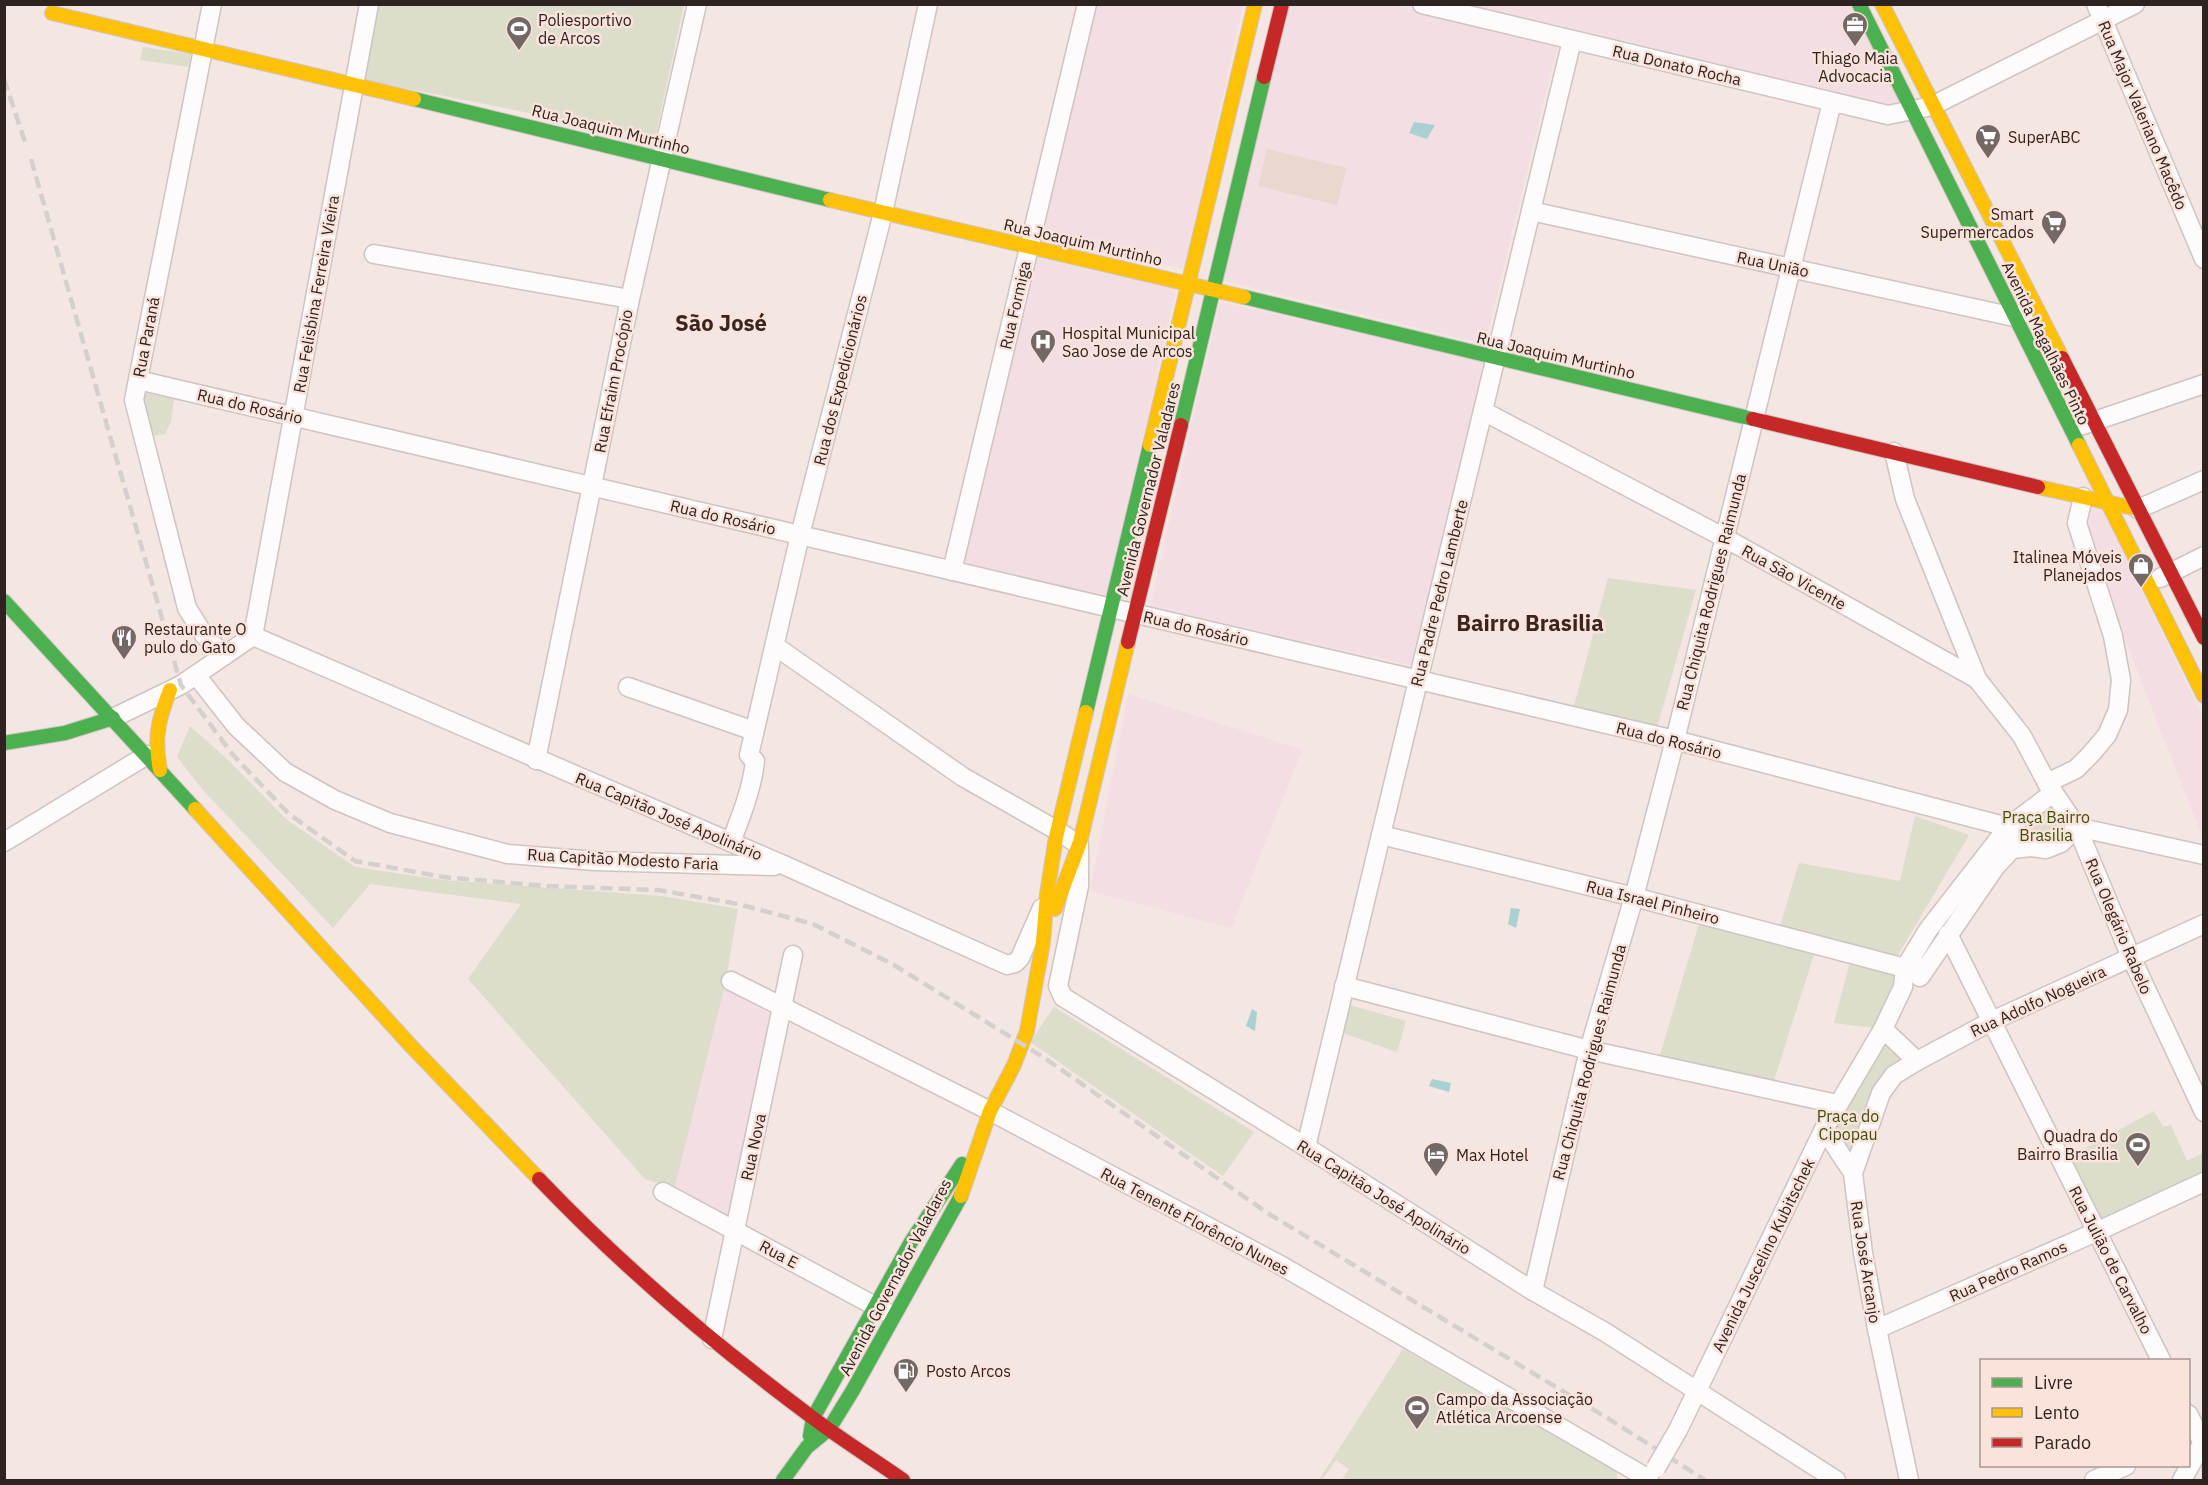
<svg xmlns="http://www.w3.org/2000/svg" width="2208" height="1485" font-family="'IBM Plex Sans',sans-serif">
	<rect width="100%" height="100%" fill="#f4e6e2"/>
	<g fill="#f2dee3">
		<path d="M1094 5H1243L1184 269 1040 234Z"/>
		<path d="M1288 5H1393L1558 44 1485 344 1221 280Z"/>
		<path d="M1460 5H1851L1899 101 1892 106 1829 94Z"/>
		<path d="M1032 256 1176 288 1107 600 962 564Z"/>
		<path d="M1220 302 1484 361 1415 666 1150 607Z"/>
		<path d="M2088 508 2102 509 2203 718V838L2118 621 2086 525Z"/>
		<path d="M1128 694 1302 750 1231 928 1090 891Z"/>
		<path d="M725 985 778 1007 730 1221 671 1188 675 1186Z"/>
	</g>
	<path fill="#e9d8cf" d="M1267 149 1347 168 1337 205 1258 186Z"/>
	<g fill="#dcddcb">
		<path d="M374 5H684L655 138 359 79Z"/>
		<path d="M143 47 191 54 189 67 140 60Z"/>
		<path d="M141 392 174 399 171 422 165 434 153 436Z"/>
		<path d="M1608 578 1696 590 1657 728 1574 706Z"/>
		<path d="M190 726 228 760 286 819 355 867 443 880 662 896 738 909 725 985 675 1186 671 1188 645 1179 468 979 521 904 370 884 333 928 203 790 177 757Z"/>
		<path d="M2053 793 2077 827 2061 843 2016 841 2024 816Z"/>
		<path d="M1915 816 1969 835 1895 960 1780 926 1799 863 1900 881Z"/>
		<path d="M1702 914 1817 945 1771 1090 1657 1065Z"/>
		<path d="M1852 954 1905 968 1883 1029 1917 1061 1892 1078 1853 1173 1824 1129 1882 1029 1834 1023Z"/>
		<path d="M1346 1004 1406 1021 1397 1052 1340 1032Z"/>
		<path d="M1054 1007 1254 1132 1223 1176 1030 1042Z"/>
		<path d="M2154 1111 2163 1127 2171 1125 2187 1161 2203 1153V1175L2099 1223 2067 1158Z"/>
		<path d="M1403 1349 1617 1470V1480H1342L1349 1469 1336 1460 1322 1480H1319Z"/>
	</g>
	<g fill="#a9d1d0">
		<path d="M1414 122 1435 125 1427 139 1409 133Z"/>
		<path d="M1511 908 1520 909 1516 928 1508 924Z"/>
		<path d="M1252 1009 1257 1012 1255 1031 1246 1026Z"/>
		<path d="M1432 1079 1451 1083 1449 1092 1429 1086Z"/>
	</g>
	<g fill="none" stroke-linecap="round" stroke-linejoin="round">
		<defs>
			<g id="street">
				<path d="M212 4 134 400 187 608 204 635 224 656"/>
				<path d="M1422 4 1888 115 1932 106 2135 4"/>
				<path d="M2096 4 2204 259"/>
				<path d="M1531 211 2014 317 2024 313"/>
				<path d="M374 254 630 299"/>
				<path d="M138 380 1675 740 2008 827 2016 841 2031 847 2046 849 2061 843 2077 827 2204 855"/>
				<path d="M1483 411 1725 538 1977 679"/>
				<path d="M2083 425 2204 384"/>
				<path d="M1894 452 1905 499 1977 679 2022 736 2047 783 2077 827 2131 957 2204 1112"/>
				<path d="M2138 509 2204 480"/>
				<path d="M952 571 1087 4"/>
				<path d="M2160 578 2204 556"/>
				<path d="M253 636 786 866 1007 965 1015 963 1020 958 1042 908"/>
				<path d="M775 646 963 777 1058 831 1079 845V886L1058 986 1063 997 1306 1147 1533 1291 1605 1332 1836 1480"/>
				<path d="M196 675 236 726 285 772 335 800 390 823 508 854 595 861 774 866"/>
				<path d="M628 687 754 731"/>
				<path d="M113 718 181 685 253 636 369 4"/>
				<path d="M536 760 630 299 697 4"/>
				<path d="M1381 835 1634 897 1905 968H1925"/>
				<path d="M4 842 147 755"/>
				<path d="M731 842C741 816 752 789 755 761L749 755 800 535 883 213 928 4"/>
				<path d="M1948 934 2161 1360"/>
				<path d="M1920 977 1996 866 2012 849 2031 847"/>
				<path d="M731 981 990 1111 1282 1266 1649 1479"/>
				<path d="M1344 986 1589 1050 1837 1104"/>
				<path d="M1883 1029 1917 1061 1992 1021 2204 924"/>
				<path d="M1824 1129 1853 1173"/>
				<path d="M1306 1147 1572 40"/>
				<path d="M663 1192 886 1312"/>
				<path d="M1533 1291 1589 1050 1634 897 1675 740 1832 102"/>
				<path d="M1877 1329 2096 1232 2204 1182"/>
				<path d="M712 1339 793 955"/>
				<path d="M2188 1414 2204 1445"/>
				<path d="M1678 1430 1824 1129 1883 1029 1903 987 1905 968 1928 930 2008 827 2053 793 2047 783 2076 769 2091 754 2107 735 2118 710 2121 680 2113 636 2077 523 2083 497"/>
				<path d="M1909 1480 1877 1329 1863 1253 1853 1173 1881 1093 1894 1075 1917 1061"/>
				<path d="M2094 1480 2126 1466"/>
				<path d="M2182 1480 2202 1444"/>
			</g>
			<g id="fast">
				<path d="M1859 4 2079 445"/>
				<path d="M414 99 830 200"/>
				<path d="M1244 297 1753 419"/>
				<path d="M1181 425 1264 77"/>
				<path d="M4 601 195 809"/>
				<path d="M1086 712 1150 445"/>
				<path d="M4 743 65 733 113 718"/>
				<path d="M810 1436 813 1418 911 1242 962 1164"/>
				<path d="M783 1480 807 1447 829 1429 853 1390 961 1196"/>
			</g>
			<g id="slow">
				<path d="M1882 4 2062 358"/>
				<path d="M52 13 414 99"/>
				<path d="M830 200 1244 297"/>
				<path d="M1150 445 1255 4"/>
				<path d="M2079 445 2204 696"/>
				<path d="M2038 487 2138 509"/>
				<path d="M160 770C154 738 158 720 170 690"/>
				<path d="M195 809 412 1047 539 1179"/>
				<path d="M1055 909 1080 842 1128 642"/>
				<path d="M961 1196 990 1111 1014 1065 1027 1031 1043 942 1047 894 1056 837 1086 712"/>
			</g>
			<g id="jam">
				<path d="M1264 77 1282 4"/>
				<path d="M2062 358 2204 638"/>
				<path d="M1753 419 2038 487"/>
				<path d="M1128 642 1181 425"/>
				<path d="M539 1179C622 1266 716 1346 813 1418 842 1440 873 1459 903 1480"/>
			</g>
		</defs>
		<use href="#street" stroke="#cfc4c1" stroke-width="21"/>
		<use href="#fast" stroke="#cfc4c1" stroke-width="16"/>
		<use href="#slow" stroke="#cfc4c1" stroke-width="16"/>
		<use href="#jam" stroke="#cfc4c1" stroke-width="16"/>
		<use href="#street" stroke="#fdfbfb" stroke-width="18"/>
		<use href="#fast" stroke="#4caf50" stroke-width="14"/>
		<use href="#slow" stroke="#ffc107" stroke-width="14"/>
		<use href="#jam" stroke="#c62828" stroke-width="14"/>
		<g stroke="#d4d0ce" stroke-width="4.5" stroke-dasharray="12 6" stroke-linecap="butt">
			<path d="M4 79 26 145"/>
			<path d="M31 159 181 685 233 755 289 814 355 861 443 877 546 886 658 890 738 904 813 924 894 965 1043 1057 1269 1214 1609 1419 1705 1480"/>
		</g>
		<defs>
			<path id="street-bridge" d="M1656 1468 1678 1430"/>
		</defs>
		<use href="#street-bridge" stroke="#cfc4c1" stroke-width="21" stroke-linecap="butt"/>
		<use href="#street-bridge" stroke="#fdfbfb" stroke-width="18"/>
	</g>
	<defs>
		<symbol id="office-pin" viewBox="-11 -11 22 30"><path d="M0 17L-7.5 6A9.5 9.5 0 1 1 7.5 6Z" fill="#736865" stroke="#fbe3db"/><path d="M-6-3h4V-5.5h4V-3h4V5H-6ZM-1-4.5V-3h2v-1.5ZM-6 0V1H6V0Z" fill="#fff"/></symbol>
		<symbol id="stadium-pin" viewBox="-11 -11 22 30"><path d="M0 17L-7.5 6A9.5 9.5 0 1 1 7.5 6Z" fill="#736865" stroke="#fbe3db"/><path d="M0-5a6.5 5 0 1 0 0 10a6.5 5 0 1 0 0-10ZM-3.5-1.8h7v3.6h-7Z" fill="#fff"/></symbol>
		<symbol id="supermarket-pin" viewBox="-11 -11 22 30"><path d="M0 17L-7.5 6A9.5 9.5 0 1 1 7.5 6Z" fill="#736865" stroke="#fbe3db"/><path d="M-6-5.5h2.5l.6 2H6L4.5 2H-2.5L-4.4-4H-6ZM-1.5 3.2a1.3 1.3 0 1 0 .1 0ZM3 3.2a1.3 1.3 0 1 0 .1 0Z" fill="#fff"/></symbol>
		<symbol id="hospital-pin" viewBox="-11 -11 22 30"><path d="M0 17L-7.5 6A9.5 9.5 0 1 1 7.5 6Z" fill="#736865" stroke="#fbe3db"/><path d="M-5-5h3v3.5h4V-5h3V5h-3V1.5h-4V5h-3Z" fill="#fff"/></symbol>
		<symbol id="shop-pin" viewBox="-11 -11 22 30"><path d="M0 17L-7.5 6A9.5 9.5 0 1 1 7.5 6Z" fill="#736865" stroke="#fbe3db"/><path d="M-5-2.5h2.3a2.7 3.5 0 0 1 5.4 0H5L5.5 6h-11ZM-1.5-2.5h3a1.5 2.3 0 0 0-3 0Z" fill="#fff"/></symbol>
		<symbol id="restaurant-pin" viewBox="-11 -11 22 30"><path d="M0 17L-7.5 6A9.5 9.5 0 1 1 7.5 6Z" fill="#736865" stroke="#fbe3db"/><path d="M-5-6h1v4h1v-4h1v4h1v-4h1v5L-1.5 .5V6h-2V.5L-5-1ZM5-6V6H3V1.5H1.5Q1.5-4 5-6Z" fill="#fff"/></symbol>
		<symbol id="hotel-pin" viewBox="-11 -11 22 30"><path d="M0 17L-7.5 6A9.5 9.5 0 1 1 7.5 6Z" fill="#736865" stroke="#fbe3db"/><path d="M-6-4.5h1.5V1H6V5H4.5V3h-9V5H-6ZM-4 0a1.8 1.8 0 1 1 3.6 0ZM.5 0V-2.5h3Q6-2.5 6 0Z" fill="#fff"/></symbol>
		<symbol id="fuel-pin" viewBox="-11 -11 22 30"><path d="M0 17L-7.5 6A9.5 9.5 0 1 1 7.5 6Z" fill="#736865" stroke="#fbe3db"/><path d="M-5.5-6h7V0h2V4h1.3V-2.5L3-4.5l.8-.8L6-3V5H2.5V1h-1V6h-7ZM-4.2-4.7v3.2H.2V-4.7Z" fill="#fff"/></symbol>
	</defs>
	<g fill-rule="evenodd">
		<use href="#office-pin" x="1840" y="10" width="30" height="40"/>
		<use href="#stadium-pin" x="504" y="14" width="30" height="40"/>
		<use href="#supermarket-pin" x="1973" y="122" width="30" height="40"/>
		<use href="#supermarket-pin" x="2039" y="208" width="30" height="40"/>
		<use href="#hospital-pin" x="1028" y="327" width="30" height="40"/>
		<use href="#shop-pin" x="2126" y="551" width="30" height="40"/>
		<use href="#restaurant-pin" x="109" y="623" width="30" height="40"/>
		<use href="#stadium-pin" x="2123" y="1130" width="30" height="40"/>
		<use href="#hotel-pin" x="1421" y="1140" width="30" height="40"/>
		<use href="#fuel-pin" x="891" y="1356" width="30" height="40"/>
		<use href="#stadium-pin" x="1402" y="1393" width="30" height="40"/>
	</g>
	<g text-anchor="middle" dominant-baseline="central" stroke-width="5" stroke-linejoin="round" paint-order="stroke">
		<g font-size="16" fill="#2d2421" stroke="#fbe3db" text-anchor="start">
			<text x="538" y="20">Poliesportivo<tspan x="538" dy="18">de Arcos</tspan></text>
			<text x="1855" y="58" text-anchor="middle">Thiago Maia<tspan x="1855" dy="18">Advocacia</tspan></text>
			<text x="2008" y="137">SuperABC</text>
			<text x="2034" y="214" text-anchor="end">Smart<tspan x="2034" dy="18">Supermercados</tspan></text>
			<text x="1062" y="333">Hospital Municipal<tspan x="1062" dy="18">Sao Jose de Arcos</tspan></text>
			<text x="2122" y="557" text-anchor="end">Italinea Móveis<tspan x="2122" dy="18">Planejados</tspan></text>
			<text x="144" y="629">Restaurante O<tspan x="144" dy="18">pulo do Gato</tspan></text>
			<text x="2118" y="1136" text-anchor="end">Quadra do<tspan x="2118" dy="18">Bairro Brasilia</tspan></text>
			<text x="1456" y="1155">Max Hotel</text>
			<text x="926" y="1371">Posto Arcos</text>
			<text x="1436" y="1399">Campo da Associação<tspan x="1436" dy="18">Atlética Arcoense</tspan></text>
		</g>
		<g font-size="16" fill="#2d2421" stroke="#fbe3db">
			<text transform="translate(1677 65) rotate(13)">Rua Donato Rocha</text>
			<text transform="translate(2143 115) rotate(67)">Rua Major Valeriano Macêdo</text>
			<text transform="translate(611 129) rotate(14)">Rua Joaquim Murtinho</text>
			<text transform="translate(1083 242) rotate(13)">Rua Joaquim Murtinho</text>
			<text transform="translate(1773 264) rotate(12)">Rua União</text>
			<text transform="translate(316 294) rotate(-80)">Rua Felisbina Ferreira Vieira</text>
			<text transform="translate(1015 305) rotate(-77)">Rua Formiga</text>
			<text transform="translate(146 337) rotate(-79)">Rua Paraná</text>
			<text transform="translate(2046 343) rotate(64)">Avenida Magalhães Pinto</text>
			<text transform="translate(1556 355) rotate(13)">Rua Joaquim Murtinho</text>
			<text transform="translate(840 380) rotate(-76)">Rua dos Expedicionários</text>
			<text transform="translate(613 381) rotate(-79)">Rua Efraim Procópio</text>
			<text transform="translate(250 406) rotate(13)">Rua do Rosário</text>
			<text transform="translate(1148 489) rotate(-76)">Avenida Governador Valadares</text>
			<text transform="translate(723 517) rotate(13)">Rua do Rosário</text>
			<text transform="translate(1794 577) rotate(29)">Rua São Vicente</text>
			<text transform="translate(1711 592) rotate(-76)">Rua Chiquita Rodrigues Raimunda</text>
			<text transform="translate(1439 593) rotate(-76)">Rua Padre Pedro Lamberte</text>
			<text transform="translate(1196 628) rotate(13)">Rua do Rosário</text>
			<text transform="translate(1669 740) rotate(14)">Rua do Rosário</text>
			<text transform="translate(669 816) rotate(23)">Rua Capitão José Apolinário</text>
			<text transform="translate(623 859) rotate(3)">Rua Capitão Modesto Faria</text>
			<text transform="translate(1653 902) rotate(14)">Rua Israel Pinheiro</text>
			<text transform="translate(2119 926) rotate(67)">Rua Olegário Rabelo</text>
			<text transform="translate(2038 1001) rotate(-25)">Rua Adolfo Nogueira</text>
			<text transform="translate(1589 1062) rotate(-75)">Rua Chiquita Rodrigues Raimunda</text>
			<text transform="translate(753 1147) rotate(-78)">Rua Nova</text>
			<text transform="translate(1384 1197) rotate(32)">Rua Capitão José Apolinário</text>
			<text transform="translate(1195 1221) rotate(28)">Rua Tenente Florêncio Nunes</text>
			<text transform="translate(779 1254) rotate(28)">Rua E</text>
			<text transform="translate(1763 1255) rotate(-64)">Avenida Juscelino Kubitschek</text>
			<text transform="translate(2111 1260) rotate(63)">Rua Julião de Carvalho</text>
			<text transform="translate(1866 1262) rotate(81)">Rua José Arcanjo</text>
			<text transform="translate(2008 1271) rotate(-24)">Rua Pedro Ramos</text>
			<text transform="translate(895 1277) rotate(-62)">Avenida Governador Valadares</text>
		</g>
		<g font-size="16" fill="#3a500c" stroke="#fbe3db">
			<text x="2046" y="817">Praça Bairro<tspan x="2046" dy="18">Brasilia</tspan></text>
			<text x="1848" y="1116">Praça do<tspan x="1848" dy="18">Cipopau</tspan></text>
		</g>
		<g font-size="22" font-weight="bold" fill="#382721" stroke="#fbe3db">
			<text x="721" y="322">São José</text>
			<text x="1530" y="622">Bairro Brasilia</text>
		</g>
	</g>
	<rect width="2208" height="1485" fill="none" stroke="#2d2421" stroke-width="12"/>
	<rect x="1980" y="1359" width="210" height="108" fill="#fbe3db" stroke="#a99791" stroke-width="1.5"/>
	<rect x="1992" y="1378" width="30" height="9" fill="#4caf50" stroke="#a99791" stroke-width="1.5"/>
	<text x="2034" y="1389" font-size="18" fill="#2d2421">Livre</text>
	<rect x="1992" y="1408" width="30" height="9" fill="#ffc107" stroke="#a99791" stroke-width="1.5"/>
	<text x="2034" y="1419" font-size="18" fill="#2d2421">Lento</text>
	<rect x="1992" y="1438" width="30" height="9" fill="#c62828" stroke="#a99791" stroke-width="1.5"/>
	<text x="2034" y="1449" font-size="18" fill="#2d2421">Parado</text>
</svg>
